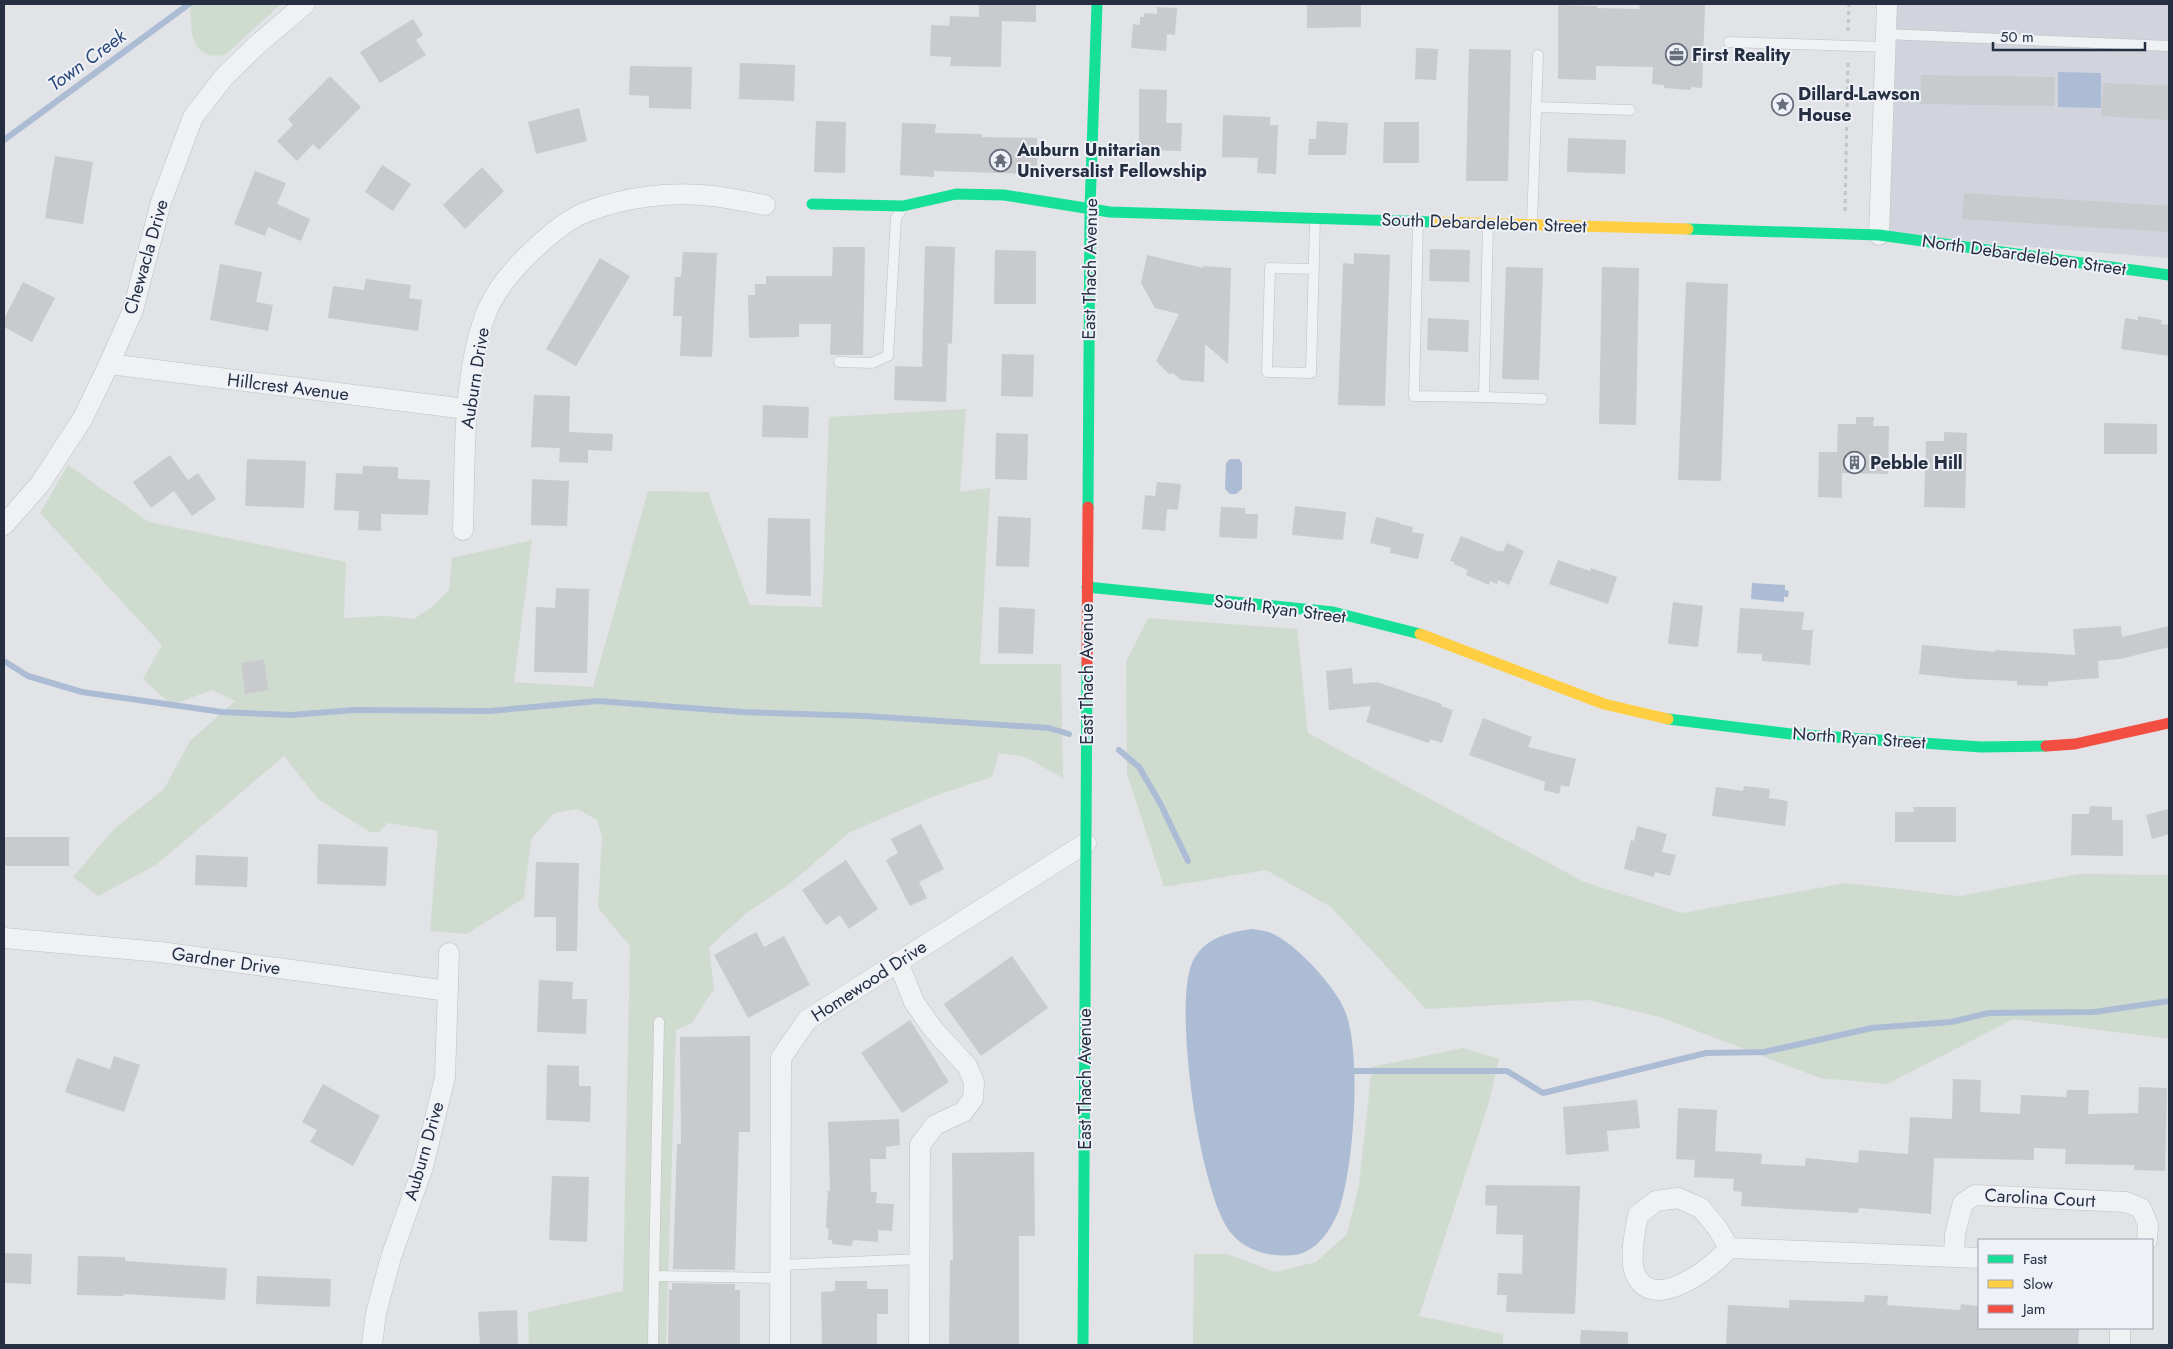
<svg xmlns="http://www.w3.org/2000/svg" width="2173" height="1349" font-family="Jost,sans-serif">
	<rect width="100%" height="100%" fill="#e1e3e6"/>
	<path fill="#d1d4dc" d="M1896 4H2169V258L1879 235Z"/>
	<g fill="#d0dbd0">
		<path d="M191 4H281L225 55C190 61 190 30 191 4Z"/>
		<path d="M966 409 960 492 990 488 980 664H1061L1063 778 1025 757 999 753 992 777 934 796 850 832 792 882 747 913 709 947 714 989 692 1023 676 1030 666 1345H529L528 1312 623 1291 630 946 598 908 602 837 597 820 578 809 554 813 531 839 524 898 467 934 430 931 438 831 388 823 379 832H370L319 800 284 756 156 865 98 896 73 877 114 829 164 789 190 741 235 701 212 690 172 705 143 679 162 645 40 513 68 465 149 522 346 562 344 618 384 616 414 619 433 606 449 590 452 558 532 540 514 682 593 687 648 491 708 492 750 605 822 607 829 417Z"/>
		<path d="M1148 618 1297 629 1308 733 1584 882 1682 913 1846 883 1959 896 2079 874 2169 875V1039L2014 1019 1887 1084 1820 1078 1660 1017 1588 1000 1426 1009 1331 907 1266 870 1164 887 1127 774 1126 662Z"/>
		<path d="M1463 1048 1499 1059 1489 1102 1419 1316 1503 1334V1345H1193L1194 1254H1227L1275 1272 1316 1262 1347 1234 1359 1185 1372 1067Z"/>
	</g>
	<g fill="#acbcd4">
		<path d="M2058 72 2101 73V108L2058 107Z"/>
		<path d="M1230 459H1239L1242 463V489L1236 494H1230L1225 489 1226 463Z"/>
		<path d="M1752 583 1785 585V590L1789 591 1788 597H1784V602L1751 599Z"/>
		<path d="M1253 929C1259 930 1264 931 1269 932 1294 941 1336 987 1345 1011 1362 1053 1354 1166 1339 1210 1332 1228 1317 1252 1295 1255 1272 1257 1248 1253 1232 1234 1200 1199 1173 1007 1192 963 1203 938 1229 932 1253 929Z"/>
	</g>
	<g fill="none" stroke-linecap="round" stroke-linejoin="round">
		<g stroke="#acbcd4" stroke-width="6">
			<path d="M4 140 189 4"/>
			<path d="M4 661 28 676 82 692 222 712 291 715 355 710 490 711 598 701 742 712 865 716 1049 728 1069 734"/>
			<path d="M1119 750 1139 767 1160 803 1188 861"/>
			<path d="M1347 1071H1507L1543 1093 1706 1053 1764 1052 1872 1028 1951 1022 1989 1013 2094 1012 2169 1001"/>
		</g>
	</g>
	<g fill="#c8cace">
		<path d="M979 4H1036V22L1002 21 1001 67 950 66 951 57 930 56 931 25 949 26 950 16 979 17Z"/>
		<path d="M1307 4H1361V27L1307 28Z"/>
		<path d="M1640 4H1705L1702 88 1691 87V90L1664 88V85L1652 84 1653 67 1596 66V80L1558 79V5L1597 6V8L1639 9Z"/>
		<path d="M1157 7 1177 8 1175 35 1167 34 1166 51 1131 48 1133 24 1140 25V17H1144V13L1157 14Z"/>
		<path d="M413 19 423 35 416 40 426 55 380 83 360 52Z"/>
		<path d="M1416 48 1438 49 1436 80 1415 79Z"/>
		<path d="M1469 49 1511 50 1508 181H1466Z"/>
		<path d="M740 63 795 65 794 101 739 99Z"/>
		<path d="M630 66 692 67 691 109 649 108V96L629 95Z"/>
		<path d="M1921 75 2055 77 2054 106 1920 104Z"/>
		<path d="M330 76 361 107 319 150 313 144 297 161 277 141 293 125 288 119Z"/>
		<path d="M2103 83 2169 86V120L2101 116Z"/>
		<path d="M1139 89 1167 90 1166 123H1182L1181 151 1139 150Z"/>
		<path d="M579 108 587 141 536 154 528 122Z"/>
		<path d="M1223 115 1270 117V125H1278L1276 174 1257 173 1258 158 1222 157Z"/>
		<path d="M816 121 846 122 845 173 814 172Z"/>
		<path d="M1317 121 1348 123 1346 155H1308L1309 139H1316Z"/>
		<path d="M1384 122H1419V163H1383Z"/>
		<path d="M902 123 936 124 935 133 982 134V137L1037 138V174L934 171V177L900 175Z"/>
		<path d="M1568 138 1626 140 1625 174 1567 172Z"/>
		<path d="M55 156 93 162 83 224 45 218Z"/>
		<path d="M382 165 411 184 393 211 365 192Z"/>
		<path d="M482 167 504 191 465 229 443 205Z"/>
		<path d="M255 171 286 183 277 204 310 219 301 241 268 227 265 236 234 224Z"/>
		<path d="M1964 193 2169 206V232L1962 219Z"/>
		<path d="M925 246 955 247 952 344 948 343 946 402 894 400 895 366 922 367Z"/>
		<path d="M833 247H865L863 355H830L831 324H799V337L749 338 748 295H755V284H766V276H832Z"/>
		<path d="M1430 249 1470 250 1469 282 1429 281Z"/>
		<path d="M995 250 1036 251V304H994Z"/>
		<path d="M683 252 717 253 712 357 680 356 682 316H673L675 277H681Z"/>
		<path d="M1354 253 1390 255 1385 406 1338 405 1343 263 1354 264Z"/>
		<path d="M1147 255 1203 268V266L1231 268 1228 364 1205 344 1204 382 1181 380 1173 373 1169 374 1156 361 1179 314 1155 308 1141 283Z"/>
		<path d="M600 258 630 276 576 366 546 349Z"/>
		<path d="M220 264 262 272 256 302 273 305 268 331 210 320Z"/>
		<path d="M1506 267 1543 268 1539 380 1502 379Z"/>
		<path d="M1602 267 1639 268 1636 425 1599 424Z"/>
		<path d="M366 279 411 285 409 298 422 300 418 331 328 318 333 286 364 290Z"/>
		<path d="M23 282 55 298 32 342 4 327V319Z"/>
		<path d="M1686 282 1728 284 1721 481 1678 480Z"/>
		<path d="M2138 316 2162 320 2161 324 2169 325V356L2121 349 2125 318 2138 320Z"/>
		<path d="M1428 318 1469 320 1468 352 1427 350Z"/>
		<path d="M1002 354 1034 355 1033 397 1001 396Z"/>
		<path d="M534 395 570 396 569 432 613 434 612 451 588 450V463L559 462 560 448 531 447Z"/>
		<path d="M763 405 809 407 808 438 762 437Z"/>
		<path d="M1856 417H1874L1873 426H1889L1888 474 1842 473V498L1818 497 1819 452H1837L1838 424H1856Z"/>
		<path d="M2104 423 2157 424V454H2104Z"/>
		<path d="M1944 432 1967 433 1965 508 1924 507 1926 441H1944Z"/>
		<path d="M996 433 1028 434 1027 480 995 479Z"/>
		<path d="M170 455 188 480 198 473 216 499 192 516 174 491 151 508 133 482Z"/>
		<path d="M247 459 306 461 304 508 245 506Z"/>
		<path d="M363 466 398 467V479L430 480 428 515 381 514V531L358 530 359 511 334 510 336 473 362 474Z"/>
		<path d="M532 479 569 481 567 526 531 525Z"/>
		<path d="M1157 482 1181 484 1178 510 1167 509 1165 531 1142 529 1145 495 1155 496Z"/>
		<path d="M1295 506 1346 512 1343 540 1292 535Z"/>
		<path d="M1221 507 1245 508V514H1258L1257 539 1219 537Z"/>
		<path d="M998 516 1031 518 1029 567 996 566Z"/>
		<path d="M1376 517 1400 523V524L1413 527 1412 532 1424 534 1418 559 1390 553 1391 548 1370 543Z"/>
		<path d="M768 518 810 519 811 596 766 594Z"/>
		<path d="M1461 536 1500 552V550L1503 552 1507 543 1524 551 1509 585 1498 580 1497 584 1490 581 1489 585 1466 575 1468 570 1454 564V562L1450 561Z"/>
		<path d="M1558 560 1590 571 1591 568 1617 577 1608 604 1549 584Z"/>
		<path d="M556 588 589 589 587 673 534 672 536 607 555 608Z"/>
		<path d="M1673 602 1703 606 1698 647 1668 644Z"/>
		<path d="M999 607 1035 609 1033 654 998 653Z"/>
		<path d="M1740 608 1804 612 1802 630H1813L1810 665 1762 661V654L1737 653Z"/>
		<path d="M2121 626 2122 637 2169 626V647L2120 659 2098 661 2099 678 2048 682V686L2017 685V681L1965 679 1919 674 1922 645 1995 652V650L2075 655 2073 629Z"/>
		<path d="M264 659 268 690 245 694 241 663Z"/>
		<path d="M1352 668 1353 684 1377 682 1442 704 1441 706 1453 710 1442 743 1430 739 1429 743 1366 722 1371 706 1329 710 1326 671Z"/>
		<path d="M1483 718 1532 737 1528 747 1576 759 1569 787 1561 785 1559 794 1544 790 1545 782 1469 755Z"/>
		<path d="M1744 786 1770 789 1769 798 1788 801 1785 826 1712 816 1716 787 1743 791Z"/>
		<path d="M2090 806 2112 807V820H2123V856L2071 855 2072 814H2089Z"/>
		<path d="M1913 807H1956V842H1895V812H1914Z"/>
		<path d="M2169 809V834L2152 839 2146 815Z"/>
		<path d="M921 824 944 869 919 882 927 898 910 906 886 860 898 853 891 839Z"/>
		<path d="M1637 826 1667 834 1662 852 1676 855 1670 876 1655 872 1654 877 1624 869 1631 840 1634 841Z"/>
		<rect x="4" y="837" width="65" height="29"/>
		<path d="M318 844 388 847 386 886 317 884Z"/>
		<path d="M196 855 248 857 247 887 195 885Z"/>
		<path d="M846 860 878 909 849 929 840 915 826 925 802 890Z"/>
		<path d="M536 862 579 863 577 951H556V917H534Z"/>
		<path d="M756 932 764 947 784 936 810 985 748 1018 714 955Z"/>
		<path d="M1012 956 1048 1008 981 1056 944 1004Z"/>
		<path d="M539 980 573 982 572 999H587L586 1034 537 1032Z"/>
		<path d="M910 1020 949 1082 902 1113 861 1053Z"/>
		<path d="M750 1036V1132H739L735 1270 673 1269 677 1144H681L680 1037Z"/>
		<path d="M114 1056 140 1065 124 1112 65 1092 77 1058 110 1069Z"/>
		<path d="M547 1065 579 1066V1086H591L590 1122 546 1120Z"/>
		<path d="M1953 1079 1981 1080 1980 1112 2020 1114 2021 1095 2066 1097 2067 1090H2089L2088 1114 2138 1113 2139 1087 2167 1088 2165 1171 2134 1170V1165L2065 1164 2066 1149 2034 1148V1160L1934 1158 1931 1214 1859 1208 1858 1213 1741 1206 1742 1192 1733 1191 1734 1179 1694 1177 1695 1160 1676 1159 1678 1108 1717 1110 1715 1151 1762 1154 1761 1164 1805 1166 1806 1158 1858 1163 1859 1150 1908 1154 1910 1117 1952 1119Z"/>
		<path d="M323 1084 380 1116 353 1166 310 1142 317 1130 302 1122Z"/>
		<path d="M1637 1100 1640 1128 1607 1131 1609 1151 1566 1155 1563 1107Z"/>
		<path d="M899 1119 900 1145 886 1147V1159H870L871 1192H877L876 1203 894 1204 892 1231 878 1230V1242L853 1240 852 1246 832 1244V1240H828L829 1229 826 1228 828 1191H830L828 1122Z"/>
		<path d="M1034 1152 1035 1236H1019V1345H949L950 1260H953L952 1153Z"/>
		<path d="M552 1176 589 1177 587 1242 549 1240Z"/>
		<path d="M1486 1185 1580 1186 1575 1314 1506 1312 1507 1295H1497L1498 1273 1522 1274 1523 1235 1496 1234 1497 1206 1485 1205Z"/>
		<path d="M4 1253 32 1254 31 1284 4 1283Z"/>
		<path d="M78 1256 125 1257V1261L227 1268 225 1300 124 1294 123 1296 77 1295Z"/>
		<path d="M257 1276 331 1279 330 1307 256 1304Z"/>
		<path d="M835 1281H867V1289H888V1314H877V1345H822L821 1292 835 1291Z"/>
		<path d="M672 1283 735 1284V1290H740V1345H668L669 1290H672Z"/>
		<path d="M1865 1295 1888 1296 1887 1305 1960 1310 1961 1304 1979 1306V1328H2079L2078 1345H1726L1728 1305 1789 1308V1300L1864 1302Z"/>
		<path d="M517 1310 518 1345H480L478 1312Z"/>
		<path d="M1581 1330 1628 1332V1345H1580Z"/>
	</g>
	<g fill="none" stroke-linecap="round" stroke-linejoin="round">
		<defs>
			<g id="lane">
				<path d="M1886 34 2169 46"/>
				<path d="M1729 42 1885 47"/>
				<path d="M1536 107 1630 110"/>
				<path d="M1418 223 1414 396 1484 397 1488 224"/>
				<path d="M1532 224 1538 55"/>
				<path d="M1314 269 1270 268 1267 372 1311 373 1315 219"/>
				<path d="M839 362 872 363 888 356 896 218 902 209"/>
				<path d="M1484 397 1542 399"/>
				<path d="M780 1265 919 1259"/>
				<path d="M654 1276 659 1022"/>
				<path d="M653 1345 654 1276 780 1278"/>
			</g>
			<g id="street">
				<path d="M1879 235 1887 4"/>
				<path d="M109 364 466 409"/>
				<path d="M4 525 40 484 83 418 109 364 133 310 161 202 193 117 224 77 259 43 305 4"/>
				<path d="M463 530C465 462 462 380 485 316 493 294 510 273 526 257 543 240 564 221 586 212 625 197 671 191 713 196 730 198 748 202 765 205"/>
				<path d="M4 938 160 952 448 991"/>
				<path d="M898 962 914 1002 933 1029 967 1066 974 1082 973 1099 963 1112 935 1125 920 1145 919 1345"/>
				<path d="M1678 1198 1701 1208 1718 1229 1729 1248C1713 1268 1651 1315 1635 1273 1629 1258 1635 1231 1638 1215L1656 1201Z"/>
				<path d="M1729 1248 1979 1258"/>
				<path d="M1954 1257 1955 1234 1963 1203 1975 1195 2126 1202 2141 1208 2148 1225 2147 1240"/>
				<path d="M372 1345 376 1313 391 1257 423 1167 445 1077 449 953"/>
				<path d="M780 1345 781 1058 807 1020 1086 843"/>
				<path d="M2120 1345V1328"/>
			</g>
		</defs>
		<use href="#lane" stroke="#bec0c4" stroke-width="11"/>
		<use href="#street" stroke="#bec0c4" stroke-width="21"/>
		<g stroke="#c2c4c9" stroke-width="3" stroke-dasharray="4 4" stroke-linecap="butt">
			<path d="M1848 31 1849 4"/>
			<path d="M1845 211 1848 59"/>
		</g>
		<use href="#lane" stroke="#f0f1f3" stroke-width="10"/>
		<use href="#street" stroke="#f0f1f3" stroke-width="20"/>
		<g stroke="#16e098" stroke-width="11">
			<path d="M812 204 903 206 956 194 1004 195 1110 212 1435 222"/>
			<path d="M1688 229 1879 235 2169 275"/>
			<path d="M1088 507 1090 208 1097 4"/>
			<path d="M1087 587 1333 612 1420 634"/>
			<path d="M1668 719 1791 734 1981 747 2046 746"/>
			<path d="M1083 1345 1087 664"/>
		</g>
		<g stroke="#ffcf43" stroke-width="11">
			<path d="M1435 222 1688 229"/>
			<path d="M1420 634 1604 704 1668 719"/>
		</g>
		<g stroke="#f24e42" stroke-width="11">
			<path d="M1087 664 1088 507"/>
			<path d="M2046 746 2075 744 2169 723"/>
		</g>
	</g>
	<defs>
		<symbol id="office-ring" viewBox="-11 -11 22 22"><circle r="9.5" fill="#eef1f7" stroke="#676d7b" stroke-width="1.5"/><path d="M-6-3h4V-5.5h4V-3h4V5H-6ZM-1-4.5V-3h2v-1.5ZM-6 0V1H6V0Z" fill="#676d7b"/></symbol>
		<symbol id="sight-ring" viewBox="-11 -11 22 22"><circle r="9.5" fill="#eef1f7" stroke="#676d7b" stroke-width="1.5"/><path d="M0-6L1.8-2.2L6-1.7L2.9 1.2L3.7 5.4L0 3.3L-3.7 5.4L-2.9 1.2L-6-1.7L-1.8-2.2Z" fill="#676d7b"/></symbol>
		<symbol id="temple-ring" viewBox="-11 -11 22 22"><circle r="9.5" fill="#eef1f7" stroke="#676d7b" stroke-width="1.5"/><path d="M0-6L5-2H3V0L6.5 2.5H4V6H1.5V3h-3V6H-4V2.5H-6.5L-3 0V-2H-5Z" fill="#676d7b"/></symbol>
		<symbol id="building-ring" viewBox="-11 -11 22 22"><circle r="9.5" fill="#eef1f7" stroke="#676d7b" stroke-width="1.5"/><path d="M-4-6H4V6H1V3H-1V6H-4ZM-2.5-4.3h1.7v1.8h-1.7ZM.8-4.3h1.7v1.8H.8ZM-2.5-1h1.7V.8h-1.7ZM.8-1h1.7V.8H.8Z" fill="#676d7b"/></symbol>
	</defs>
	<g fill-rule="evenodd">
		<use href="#office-ring" x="1664" y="42" width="25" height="25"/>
		<use href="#sight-ring" x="1770" y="92" width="25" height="25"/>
		<use href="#temple-ring" x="988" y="148" width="25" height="25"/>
		<use href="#building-ring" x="1842" y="450" width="25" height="25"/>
	</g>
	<g text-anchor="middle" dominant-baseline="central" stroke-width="4" stroke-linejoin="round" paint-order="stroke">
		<g font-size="18" font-weight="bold" fill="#262e42" stroke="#eef1f7" text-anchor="start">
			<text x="1692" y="55">First Reality</text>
			<text x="1798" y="94">Dillard-Lawson<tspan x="1798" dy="21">House</tspan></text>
			<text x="1017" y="150">Auburn Unitarian<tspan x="1017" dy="21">Universalist Fellowship</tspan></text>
			<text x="1870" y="463">Pebble Hill</text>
		</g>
		<g font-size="18" fill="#262e42" stroke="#eef1f7">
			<text transform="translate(1484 223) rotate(2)">South Debardeleben Street</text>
			<text transform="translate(2024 255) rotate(8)">North Debardeleben Street</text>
			<text transform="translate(146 257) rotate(-74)">Chewacla Drive</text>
			<text transform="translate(1090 269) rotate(-89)">East Thach Avenue</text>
			<text transform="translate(475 378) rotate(-81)">Auburn Drive</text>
			<text transform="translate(288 387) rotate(7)">Hillcrest Avenue</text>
			<text transform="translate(1280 609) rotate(7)">South Ryan Street</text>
			<text transform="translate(1087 674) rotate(-90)">East Thach Avenue</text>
			<text transform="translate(1859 738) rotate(4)">North Ryan Street</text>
			<text transform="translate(226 961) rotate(8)">Gardner Drive</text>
			<text transform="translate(869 981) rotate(-33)">Homewood Drive</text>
			<text transform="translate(1085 1079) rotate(-90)">East Thach Avenue</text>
			<text transform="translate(424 1151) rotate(-74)">Auburn Drive</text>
			<text transform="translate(2040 1198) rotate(3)">Carolina Court</text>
		</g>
		<g font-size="19" font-style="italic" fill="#2c4879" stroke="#eef1f7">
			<text transform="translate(87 60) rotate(-36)">Town Creek</text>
		</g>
	</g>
	<rect width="2173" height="1349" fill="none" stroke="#262e42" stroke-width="10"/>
	<rect x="1978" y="1239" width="175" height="90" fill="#eef1f7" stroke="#9ea3af"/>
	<rect x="1988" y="1255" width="25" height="8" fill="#16e098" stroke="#9ea3af"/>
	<text x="2023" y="1264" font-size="15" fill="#262e42">Fast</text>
	<rect x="1988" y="1280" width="25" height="8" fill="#ffcf43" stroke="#9ea3af"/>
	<text x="2023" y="1289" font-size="15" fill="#262e42">Slow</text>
	<rect x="1988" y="1305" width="25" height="8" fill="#f24e42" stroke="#9ea3af"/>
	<text x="2023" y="1314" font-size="15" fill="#262e42">Jam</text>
	<path d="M1993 42v8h152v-8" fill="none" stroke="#262e42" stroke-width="2.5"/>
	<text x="2000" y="42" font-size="15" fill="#262e42" stroke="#eef1f7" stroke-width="4" paint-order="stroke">50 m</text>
</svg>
